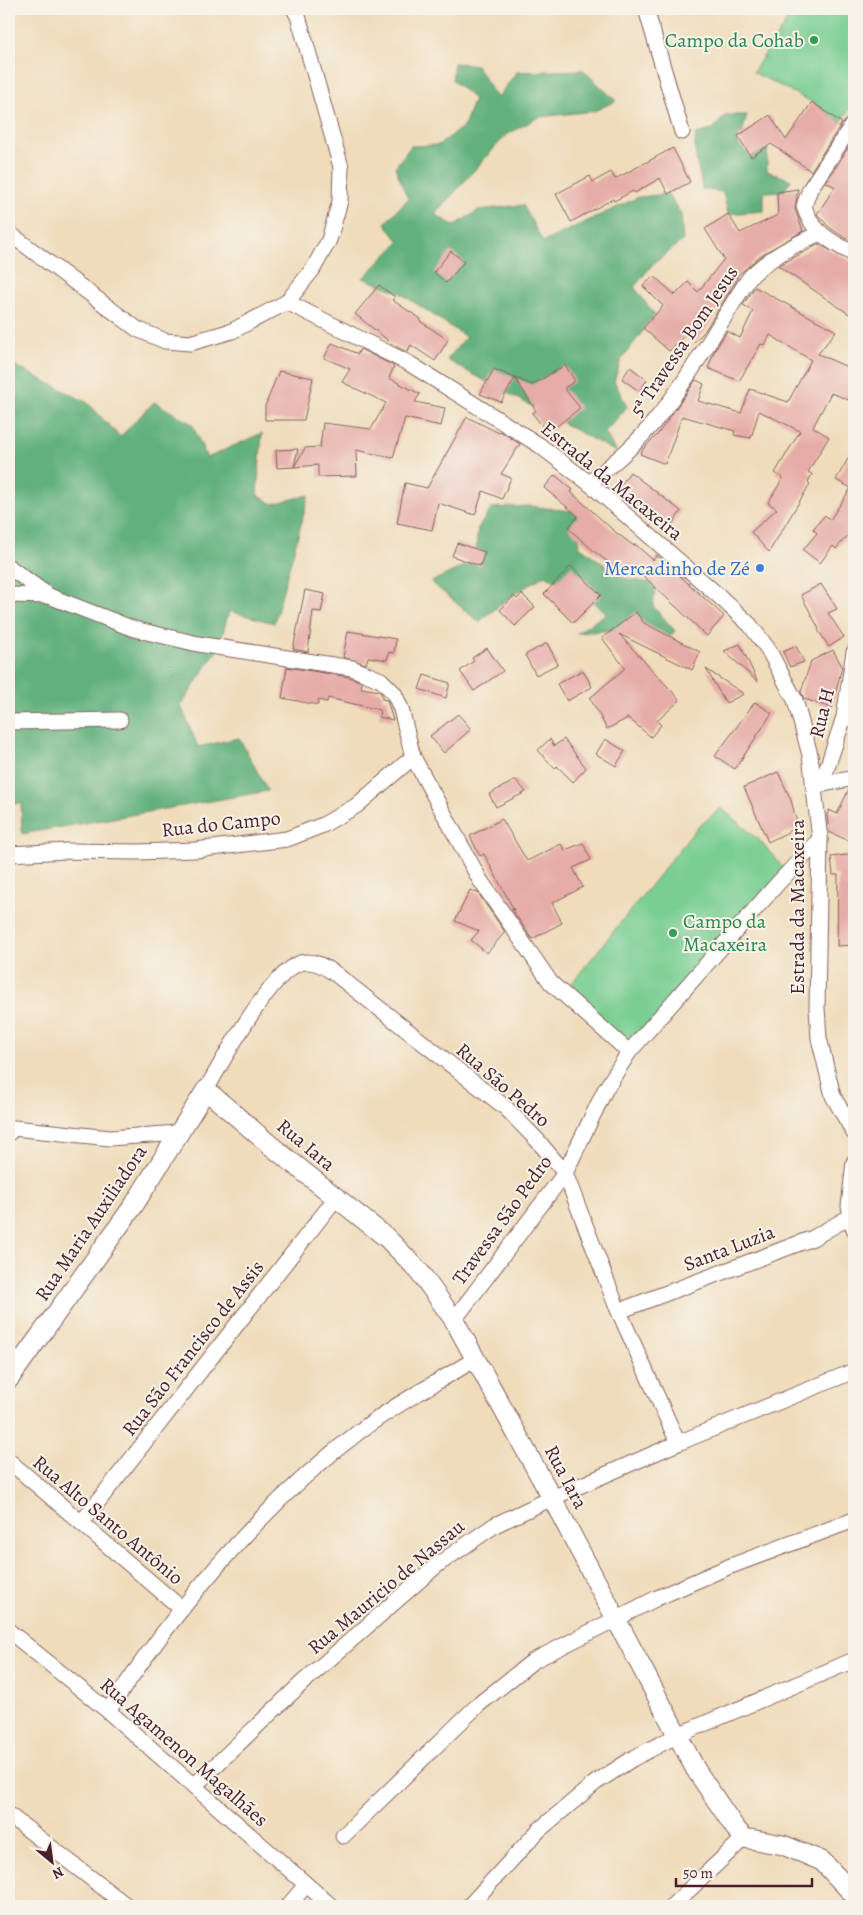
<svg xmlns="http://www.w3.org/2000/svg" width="863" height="1915" font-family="Alegreya,serif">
	<rect width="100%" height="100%" fill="#f7f3e8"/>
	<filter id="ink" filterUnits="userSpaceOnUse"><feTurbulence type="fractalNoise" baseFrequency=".02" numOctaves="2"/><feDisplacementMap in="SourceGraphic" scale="10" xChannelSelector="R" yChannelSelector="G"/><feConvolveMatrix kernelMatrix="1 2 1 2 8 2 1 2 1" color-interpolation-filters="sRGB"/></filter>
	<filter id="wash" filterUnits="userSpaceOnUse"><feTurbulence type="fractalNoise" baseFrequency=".0096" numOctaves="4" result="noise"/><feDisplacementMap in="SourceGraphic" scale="20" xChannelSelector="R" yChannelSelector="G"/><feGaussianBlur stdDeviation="1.12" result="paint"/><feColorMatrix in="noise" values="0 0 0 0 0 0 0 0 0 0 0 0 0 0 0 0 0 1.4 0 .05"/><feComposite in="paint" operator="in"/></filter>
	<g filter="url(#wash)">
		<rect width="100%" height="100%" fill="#efdcbb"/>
		<g fill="#79ce93" stroke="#62765f">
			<path d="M795 9H854V103L841 122 812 102 753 72Z"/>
			<path d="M721 808 760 841 787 872 629 1049 563 994 696 829Z"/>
		</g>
		<g fill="#62b17d" stroke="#566854">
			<path d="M454 63 476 65 497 98 517 72 583 70 616 101 594 111 539 117 506 135 435 214 454 226 479 210 523 205 543 242 639 197 668 194 681 214 683 240 652 265 634 287 655 315 621 360 614 381 627 407 605 432 616 452 447 360 466 337 399 292 363 278 399 242 385 223 408 199 395 167 411 146 439 145 464 126 474 99 452 80Z"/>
			<path d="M726 115H747L742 133 735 141 751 157 767 149V171L791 180 784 191 764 192V211L728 214 723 192 702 189C700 168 692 155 696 134L712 130Z"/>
			<path d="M9 359 19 368 88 403 120 437 154 402 192 424 207 458 262 433 257 495 273 504 309 495 274 623 229 611 219 647 181 706 198 747 239 738 268 791 22 834 21 802 9 806Z"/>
			<path d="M529 506 579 512V546L623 578 656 584 653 606 675 631 660 647 615 630 577 633 607 613 586 596 545 575 511 596 479 622 431 582 475 561 478 528 492 508Z"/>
		</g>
		<g id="blocks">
			<g fill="#e6ada8">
				<path d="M812 102 842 123 811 171 771 144 751 157 738 136 770 115 786 140Z"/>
				<path d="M854 139V244L830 228 817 214 835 187 826 182Z"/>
				<path d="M673 148 690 182 668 194 660 178 635 193 633 191 614 201 613 199 571 222 556 194 590 176 593 182 611 172 615 179Z"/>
				<path d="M798 189 795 209 803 231 761 255 736 277 738 278 704 332 694 342 686 334 669 351 643 328 663 306 643 286 654 276 675 295 688 282 698 292 724 259 705 229 728 214 740 233 778 215 777 192Z"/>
				<path d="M819 244 854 263V307L849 314 778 266Z"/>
				<path d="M451 251 464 262 446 283 434 272Z"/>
				<path d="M379 285 395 297 392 300 421 319 420 321 448 340 435 361 411 345 407 352 395 346 355 314Z"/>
				<path d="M755 287 836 331 818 354 854 370V402L831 393 813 427 829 437 808 472 812 474 808 482 810 484 769 552 751 532 777 509 768 503 783 478 775 473 800 431 759 411 751 438 734 435 735 431 682 416 665 464 640 454 643 449 657 435 696 380 704 384 698 401 741 413 750 389 788 402 811 360 770 335 765 345 761 344 739 381 708 368 714 352 727 331 740 338 753 311 743 305Z"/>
				<path d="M332 343 358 354 360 349 394 366 389 378 420 394 415 402 445 408 441 426 405 418 393 458 356 450 357 476 318 477V465L294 467 305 448 320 447 323 423 371 429 386 403 342 382 350 369 324 358Z"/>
				<path d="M565 365 575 381 564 388 580 408 548 433 532 413 536 411 515 378 532 385Z"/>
				<path d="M630 367 647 380 639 391 622 379Z"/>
				<path d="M494 369 515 378 501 402 480 394Z"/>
				<path d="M279 371 313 378 304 420H265V406Z"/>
				<path d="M467 417 499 433 500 431 520 444 501 474 511 478 502 499 483 491 475 515 438 503 432 530 397 523 405 483 427 488Z"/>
				<path d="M854 448V528L836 549 833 546 820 563 803 550 817 533 813 529 825 515 830 520 851 488 836 480Z"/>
				<path d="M298 449 294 467 277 468 276 450Z"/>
				<path d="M630 472 681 511 667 532 634 506 637 502 618 489Z"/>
				<path d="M555 475 573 490 571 492 614 531 634 546 635 544 653 560 657 555 724 616 707 636 637 570 630 577 615 563 613 566 595 552 568 528 578 516 544 488Z"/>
				<path d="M457 543 485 552 480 566 452 556Z"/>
				<path d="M571 566 601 595 573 623 544 594Z"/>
				<path d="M821 584 837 609 828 613 844 637 829 647 818 630 819 629 801 595Z"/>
				<path d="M305 590 325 594 321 612 313 611 308 652 293 649Z"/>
				<path d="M522 594 535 607 515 626 500 610 514 596 517 599Z"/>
				<path d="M636 612 644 623 700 652 692 670 619 634 680 700 657 721 661 725 651 737 628 718 607 729 590 698 625 668 602 638Z"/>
				<path d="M348 631 396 639 394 653 389 652 387 660 368 657 366 664 343 657Z"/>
				<path d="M547 643 558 664 536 675 525 655Z"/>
				<path d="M740 644 758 682 724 651Z"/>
				<path d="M796 646 804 662 790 667 783 652Z"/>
				<path d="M487 648 503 671 474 691 460 671 474 661 472 658Z"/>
				<path d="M833 650 842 666 832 708 804 699 801 692 811 661Z"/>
				<path d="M287 667 349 677 362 682 361 688 379 691 382 695V699L387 700 393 720 379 717 380 710 328 698 327 702 318 700V705L282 698Z"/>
				<path d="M706 669 744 694 726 703Z"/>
				<path d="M583 670 592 687 567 701 557 684Z"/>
				<path d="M424 675 450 683 446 698 419 689Z"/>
				<path d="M755 702 772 713 735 769 715 756Z"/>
				<path d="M458 714 471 729 444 753 430 736Z"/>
				<path d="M550 739 554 746 564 739 586 768 573 782 557 766 555 769 538 750Z"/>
				<path d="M605 739 625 751 616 766 596 754Z"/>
				<path d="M778 772 791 800 798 827 768 842 744 787Z"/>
				<path d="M516 780 526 792 496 807 489 794Z"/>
				<path d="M854 788V843L829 832 827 815 829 810 837 814 849 789Z"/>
				<path d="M502 819 527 861 561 844 565 850 583 843 591 860 573 868 583 887 552 903 562 923 532 939 511 908 514 910 484 854 480 856 470 836Z"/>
				<path d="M854 854V945L837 946 838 875H833L831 857Z"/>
				<path d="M470 890 478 893 505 932 487 953 471 940 479 931 455 921Z"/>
			</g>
		</g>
	</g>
	<g filter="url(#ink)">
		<use href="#blocks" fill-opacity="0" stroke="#84615d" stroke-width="1"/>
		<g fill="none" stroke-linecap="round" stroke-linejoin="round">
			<defs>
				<g id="minor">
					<path d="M646 9 682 132"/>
					<path d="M854 122 810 189 804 206C811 232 833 243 854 254"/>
					<path d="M9 233 137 329 165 341 190 343 232 331 287 302 313 269 329 240 340 201 341 167 298 16 294 9"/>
					<path d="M287 302 410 364 539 445 589 483 720 597 750 625 768 649 795 700 810 755 820 839 817 1008 819 1038 833 1096 854 1133"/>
					<path d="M589 483C610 466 631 449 648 429 688 383 716 327 750 277 770 257 794 245 820 233"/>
					<path d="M9 567 49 596 134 629 198 644 352 668 381 680 394 693 401 709 413 757 480 880 551 983 629 1052"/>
					<path d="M9 595 49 596"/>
					<path d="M9 722 120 720"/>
					<path d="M822 783 844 717 854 652"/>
					<path d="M814 786 854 778"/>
					<path d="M9 854 67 851 137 852 195 850 287 839 323 825 356 806 413 757"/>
					<path d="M206 1090C221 1063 275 964 305 962 316 961 324 967 333 972L506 1108 538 1141 565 1173 616 1305 678 1443"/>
					<path d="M9 1133 14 1128 110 1138 178 1133"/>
					<path d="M854 1162 849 1206 854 1229"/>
					<path d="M619 1311 813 1238 851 1216"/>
					<path d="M454 1320 565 1173 605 1090 629 1052 779 882 820 839"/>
					<path d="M9 1461 182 1609"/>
					<path d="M82 1522 336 1198"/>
					<path d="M9 1631 108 1711 331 1906"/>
					<path d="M108 1711C177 1607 259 1507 360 1431 395 1404 437 1383 475 1359"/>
					<path d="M194 1786 302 1683 437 1565 495 1525 552 1498 678 1443 854 1371"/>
					<path d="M9 1815 127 1906"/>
					<path d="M343 1836 478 1705 533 1661 657 1598 728 1567 854 1520"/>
					<path d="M288 1906 306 1885"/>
					<path d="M469 1906 539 1830 595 1783 632 1759 678 1735 854 1660"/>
					<path d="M672 1906 744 1838"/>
				</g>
				<path id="tertiary" d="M9 1379 134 1205 206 1090 270 1145 387 1238 419 1271 454 1320 552 1498 696 1770 735 1828 744 1838 783 1845 822 1861 854 1895"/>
			</defs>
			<use href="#minor" stroke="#84615d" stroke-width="17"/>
			<use href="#tertiary" stroke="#84615d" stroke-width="21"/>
			<use href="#minor" stroke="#fff" stroke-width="15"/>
			<use href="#tertiary" stroke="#fff" stroke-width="19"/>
		</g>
	</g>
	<g fill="#2e9e5b" stroke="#f7f3e8" stroke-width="2">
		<circle cx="814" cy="40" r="5"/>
		<circle cx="673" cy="933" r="5"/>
	</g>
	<circle fill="#3f7fe0" stroke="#f7f3e8" stroke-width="2" cx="760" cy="568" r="5"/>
	<g text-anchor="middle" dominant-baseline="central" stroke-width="4" stroke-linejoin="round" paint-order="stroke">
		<g font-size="20" fill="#27864d" stroke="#f7f3e8" text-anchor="end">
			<text x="804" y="40">Campo da Cohab</text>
			<text x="683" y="921" text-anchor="start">Campo da<tspan x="683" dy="23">Macaxeira</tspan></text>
		</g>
		<g font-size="20" fill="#4a1f2b" stroke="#f7f3e8">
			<text transform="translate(684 341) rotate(-56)">5ª Travessa Bom Jesus</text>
			<text transform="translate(612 481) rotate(39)">Estrada da Macaxeira</text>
			<text transform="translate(822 713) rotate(-76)">Rua H</text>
			<text transform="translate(221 824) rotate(-6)">Rua do Campo</text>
			<text transform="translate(797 907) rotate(-90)">Estrada da Macaxeira</text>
			<text transform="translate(503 1085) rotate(41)">Rua São Pedro</text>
			<text transform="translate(306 1145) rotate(40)">Rua Iara</text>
			<text transform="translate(502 1220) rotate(-54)">Travessa São Pedro</text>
			<text transform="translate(91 1223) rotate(-56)">Rua Maria Auxiliadora</text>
			<text transform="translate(729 1248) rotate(-21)">Santa Luzia</text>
			<text transform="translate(193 1348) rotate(-52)">Rua São Francisco de Assis</text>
			<text transform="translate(566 1477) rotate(62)">Rua Iara</text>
			<text transform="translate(108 1520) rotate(40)">Rua Alto Santo Antônio</text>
			<text transform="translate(386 1587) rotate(-40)">Rua Mauricio de Nassau</text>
			<text transform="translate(184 1752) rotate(41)">Rua Agamenon Magalhães</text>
		</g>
		<g font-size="20" fill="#366cbe" stroke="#f7f3e8" text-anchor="end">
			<text x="750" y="568">Mercadinho de Zé</text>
		</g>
	</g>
	<rect width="863" height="1915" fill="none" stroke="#f7f3e8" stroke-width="30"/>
	<g transform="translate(52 1862) rotate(151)" stroke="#f7f3e8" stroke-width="4" paint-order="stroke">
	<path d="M0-4L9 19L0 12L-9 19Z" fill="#4a1f2b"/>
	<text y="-8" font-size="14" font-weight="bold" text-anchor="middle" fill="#4a1f2b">N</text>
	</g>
	<path d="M676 1878v8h136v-8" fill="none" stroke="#4a1f2b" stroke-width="2.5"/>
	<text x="683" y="1878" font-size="15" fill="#4a1f2b" stroke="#f7f3e8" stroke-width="4" paint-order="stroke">50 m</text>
</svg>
